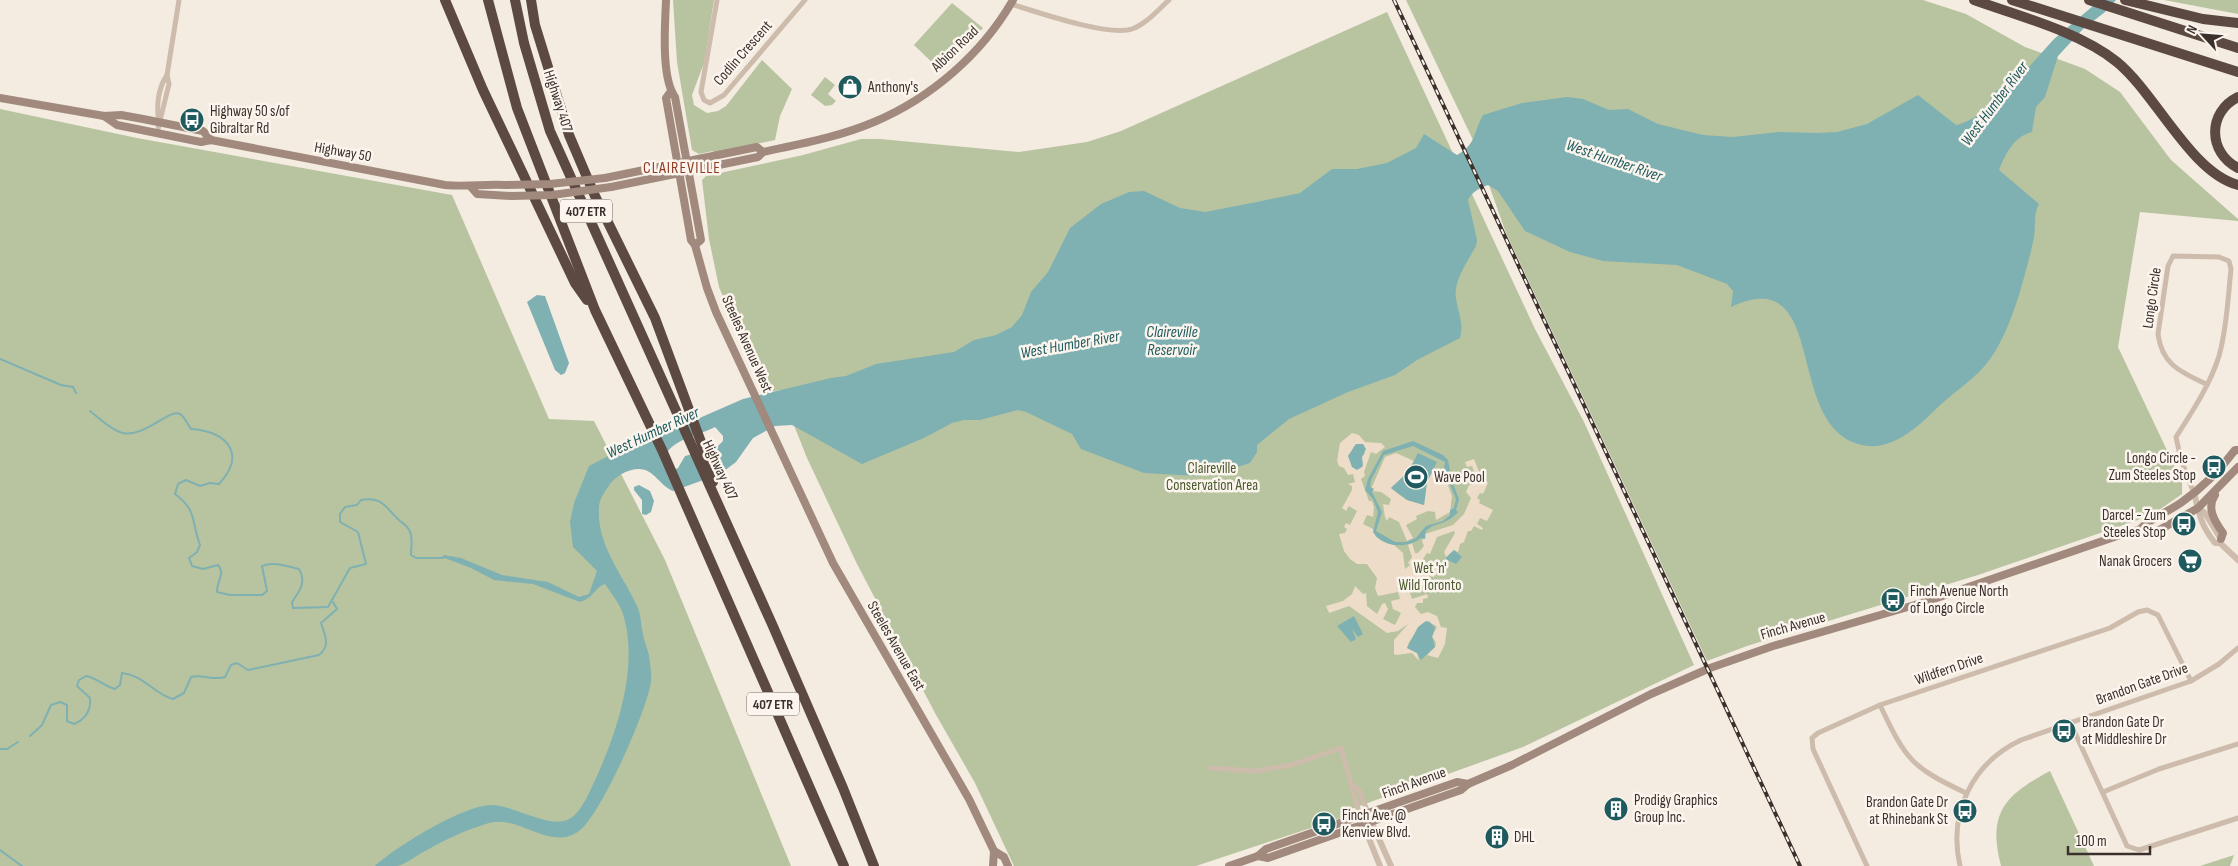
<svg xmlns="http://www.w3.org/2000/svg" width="2238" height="866" font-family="'Sofia Sans Condensed',sans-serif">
	<rect width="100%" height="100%" fill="#f4ebe1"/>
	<g fill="#b8c4a0">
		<path d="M673 0H714L704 63 692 95 694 105 707 113 718 111 726 106 762 60 792 89 780 116 775 140 713 153V151L699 154 692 150 677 62Z"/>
		<path d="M1406 0H1923L1966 14 2025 47 2085 69 2120 92 2171 160 2238 219V221L2140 212 2118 347 2182 482V494L2159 510 2138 520 1978 575 1747 646 1707 661 1506 233 1473 140Z"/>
		<path d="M2164 0H2238V14Z"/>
		<path d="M952 3 983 28 941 71 914 45Z"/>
		<path d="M1387 12 1535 329 1584 422 1694 665 1523 747 1351 809 1344 817 1196 866H1014L975 783 935 713 857 564 807 458 780 390 764 394 719 287 709 239 702 180 706 176 803 155 861 139H880L1019 152 1087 142 1121 131Z"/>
		<path d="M825 77 835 85 828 94 836 101 832 105 825 106 811 95Z"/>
		<path d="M0 109 137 138 452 195 549 419 594 421 665 560 791 866H0Z"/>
		<path d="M2050 771 2094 866H2001C1987 813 2005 795 2050 771Z"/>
		<path d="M2234 855 2230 866H2200Z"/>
	</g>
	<g fill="#ecdcc8" fill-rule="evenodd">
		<path d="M1352 433 1359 435 1365 442 1381 443 1385 447 1376 454 1371 452 1364 472 1365 476 1361 479 1369 501H1372L1374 507 1373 517 1367 515 1363 524 1373 529 1376 537 1394 545 1403 553 1405 569 1410 565 1408 563 1412 557 1408 545 1412 543 1415 553H1418L1424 546 1422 541 1425 534 1453 525 1464 514 1471 498 1466 492 1469 485 1473 484 1471 477 1475 475 1472 466 1467 467 1465 462 1474 459 1480 474 1488 483 1483 494 1480 493 1477 498 1480 500 1479 503 1493 510 1487 521 1480 518 1477 524 1483 528 1482 530 1474 526 1471 531H1468L1464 542 1460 544 1458 552 1454 550 1446 557 1444 552 1455 533 1454 531 1437 537 1430 554 1427 553 1421 562 1431 565 1439 571 1434 577 1429 576 1432 582 1409 590 1412 599 1427 594 1428 598 1423 599V603H1417L1415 607 1421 614 1428 612 1437 616 1441 627 1447 628 1445 644 1438 658 1427 655 1435 647 1436 643 1432 636 1437 627 1433 624 1418 630 1409 642 1407 648 1417 653 1419 661 1412 653 1395 655 1394 653V640L1408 624 1398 631 1387 633 1349 606 1329 613 1326 606 1343 601 1352 594 1355 586 1363 594 1366 593 1367 606 1377 614 1382 604 1385 603 1388 609 1383 619 1395 625 1401 613 1393 609 1391 601 1400 599 1398 592 1378 596 1375 588 1377 578 1367 564H1357L1350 559 1344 551 1339 534 1345 533 1347 529 1344 527 1346 523 1350 525 1357 511 1349 506 1346 511 1342 508 1352 490V486L1348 484 1355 482 1353 474 1348 475 1344 468 1339 466 1337 461 1340 443ZM1355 445 1365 453 1362 457V467L1359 469 1351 465 1352 450Z"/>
		<path d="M1396 453 1414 461 1408 472 1391 488 1397 493 1407 500 1424 505 1427 482 1433 470 1445 477 1452 496 1450 512 1436 520 1435 512 1428 511 1416 516 1417 519 1406 525 1413 538 1407 541 1399 522 1389 517 1387 521 1385 517 1383 504 1389 505 1391 499 1381 492 1373 491 1372 487 1385 457Z"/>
	</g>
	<g fill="#7fb0b2" fill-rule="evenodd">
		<path d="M2100 0H2116L2105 12 2083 29 2058 56 2045 97 2036 107 2032 132C2014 136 2005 155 1999 170L2039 204C2033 215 2036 225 2034 237 2032 248 2029 259 2026 270 2018 301 2003 350 1979 372 1966 385 1950 395 1936 409 1919 426 1895 448 1869 446 1779 437 1834 259 1731 307L1733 291 1727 284 1677 265 1603 261 1570 252 1525 231 1498 191 1488 185C1479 188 1472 192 1468 200L1477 240 1476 246C1468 261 1453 281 1456 298 1458 313 1464 322 1460 338L1417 360 1395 375 1348 392 1289 419 1257 445V452L1250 463 1228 470 1197 476 1144 473 1081 449 1072 434 1026 412 1018 410 980 420H964L952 423 924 438 862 464 792 425 775 426 753 438 736 462 720 474 673 491C660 486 654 469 639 469 627 469 614 477 608 487 604 493 599 500 599 507 596 545 624 576 638 608 641 616 641 626 643 634 644 642 648 649 649 656 650 664 652 675 651 682 647 710 601 815 579 831 550 852 521 815 489 823 468 829 446 839 427 850 418 854 407 864 397 866 390 866 381 866 375 866 397 846 462 806 491 805 515 805 551 831 571 818 583 810 591 788 597 776 618 729 639 665 623 614 620 604 611 593 605 584 595 587 595 597 580 602L533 584 494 580 471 568 442 557 444 555 461 558 502 575 548 582 579 597 589 594 597 571 573 547 570 522 574 503 589 466 620 450 640 444 743 399 831 378 846 376 876 364 954 352 974 340 996 335 1012 327 1022 315 1031 292 1048 272 1070 228 1101 204 1129 192 1144 191 1180 208 1205 212 1257 202 1300 193 1332 169H1357L1387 163 1416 148 1424 134 1457 155C1477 144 1473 132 1483 115L1522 103 1567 97 1583 99 1609 110 1628 109 1658 124 1703 135 1733 137 1779 132 1817 133 1837 132 1867 124 1918 95 1956 125C1973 121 1988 110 1993 93L2027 69 2054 39ZM715 427 723 436V441L716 448 685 456 678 468 670 472C669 468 666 461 666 457 668 440 703 434 715 427Z"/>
		<path d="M537 295 545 296 569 363 565 373 561 375 555 370 527 302Z"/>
		<path d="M1413 441 1443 455 1448 460 1452 481 1459 499 1456 510 1458 512C1448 524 1438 522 1428 529 1424 532 1426 535 1425 539L1421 538C1407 549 1383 548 1373 532L1378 512 1373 499 1365 490 1368 479 1383 451ZM1413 446 1445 462 1444 468 1448 473V480L1456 499 1454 508 1450 510V515L1443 521 1426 526 1416 538 1406 542H1395L1376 531 1382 512 1372 492 1374 489 1370 487 1371 480 1384 455Z"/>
		<path d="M1356 444H1363L1366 449 1362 457 1363 466 1357 470 1352 467 1348 456Z"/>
		<path d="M1418 453 1437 462 1427 482 1424 505 1407 500 1391 488 1408 472Z"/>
		<path d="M639 485 650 491 654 501 651 512 646 515 642 514V500L634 490V487Z"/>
		<path d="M1454 550 1462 557 1456 564 1445 559Z"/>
		<path d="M1354 616 1363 634 1358 637 1352 629 1356 639 1351 642 1337 626Z"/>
		<path d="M1426 621 1430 622 1435 628 1432 637 1435 647 1421 660 1417 653 1407 648 1418 627Z"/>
	</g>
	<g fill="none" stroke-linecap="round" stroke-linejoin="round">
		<g stroke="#7fb0b2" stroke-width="2">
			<path d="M0 359 61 385 73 387 76 393"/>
			<path d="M90 411C99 418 112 431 123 433 144 438 170 408 180 414 184 416 188 425 191 429 227 431 247 454 219 484L210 483 200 486 186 480 178 484 175 494C198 511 191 522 200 545L197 552 189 558 192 566 203 569 218 565C226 574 216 582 217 592L230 595H262L267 591 262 566C273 561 287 566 299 569 307 582 299 592 292 602L293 608 328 607 350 568 366 564 358 532 340 522V514L345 507 357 505 361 500C384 496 386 509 400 521 404 524 408 526 410 532 413 539 411 548 411 555L416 558H443"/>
			<path d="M30 736 42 725 51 705 60 702 67 705V721L74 724C86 719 91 710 90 698L77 686 79 680 86 676C97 678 104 686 115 689L120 685 122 673C144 675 155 695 173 699L184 693 191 677C202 674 213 681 225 677L231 665 237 663 248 670 319 655C331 645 325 636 321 623L337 609 333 602"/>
			<path d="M0 749H7L18 742"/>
			<path d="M0 850 22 866"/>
		</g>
		<g stroke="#cdbbac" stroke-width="5">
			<path d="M717 0 701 92 704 100 710 103 724 95 805 0"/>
			<path d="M1011 4C1037 12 1109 37 1132 29 1146 24 1158 10 1169 0"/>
			<path d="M159 122C156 107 158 88 167 75L179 0"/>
			<path d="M157 133 169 84 167 75"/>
			<path d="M2194 493 2181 460 2176 437C2192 412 2210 385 2219 356 2227 328 2228 297 2231 269L2229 261 2219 257 2173 256 2168 266 2158 334C2162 365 2181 372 2206 384"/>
			<path d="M1880 705C1906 760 1911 767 1966 793"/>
			<path d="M2070 722 2127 846 2139 850 2238 818"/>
			<path d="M1211 768 1255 771 1291 765 1341 748 1360 816"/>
			<path d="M1353 785 1359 790 1372 823"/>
			<path d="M2103 792 2159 769 2238 744"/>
			<path d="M1867 866 1813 749 1812 738 1818 733 1880 705 2110 628 2138 612 2147 610 2158 615 2191 681"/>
			<path d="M1960 866C1948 813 1972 763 2021 740L2191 681 2219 664 2238 648"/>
		</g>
		<g stroke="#cdbbac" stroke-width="6">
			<path d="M2194 493C2200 515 2200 524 2215 543H2220L2238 560"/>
			<path d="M2198 508 2205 513 2221 539 2220 541"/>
			<path d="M1360 816 1380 866"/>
			<path d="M1372 823 1391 866"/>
		</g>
		<g stroke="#a18a7d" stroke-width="8">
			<path d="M666 0C665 25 661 78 675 97L701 240 695 245"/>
			<path d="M671 91 666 98 691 240 695 245 707 288 716 312 833 563 969 799 994 851 1004 857 1008 866"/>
			<path d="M0 98 104 116 121 115 143 119 203 131 211 140"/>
			<path d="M104 116 117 125 201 142 211 140 445 185C466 187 484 184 505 185"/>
			<path d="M605 178 757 147 763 152"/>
			<path d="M471 187 477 194 512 196"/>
			<path d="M611 187 758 157 763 152C800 144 839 137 874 122 931 98 982 54 1013 0"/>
			<path d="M2215 495C2206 508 2215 522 2223 533L2221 539"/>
			<path d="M2139 530C2151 518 2168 512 2182 502 2202 488 2220 470 2235 450H2238"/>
			<path d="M1258 856 1268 858 1461 790 1468 784 1512 765 1651 694 1710 668 1773 646 1925 602 2123 534 2139 530 2154 533 2198 508 2238 467"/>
			<path d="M993 866 994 851"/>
			<path d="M1229 866 1258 856 1266 849 1457 782 1468 784"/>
		</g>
		<g stroke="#5c4a42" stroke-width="10">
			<path d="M445 0 483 90 575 283 587 300"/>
			<path d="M488 0 517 108 595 310 662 450 844 866"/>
			<path d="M515 0 524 43 550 131 772 624 843 788 874 866"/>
			<path d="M531 0 535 25 569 135 595 196 655 318 711 469 713 482"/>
			<path d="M1974 0C2019 16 2080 32 2117 62 2156 94 2191 173 2238 185"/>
			<path d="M2012 0 2238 72"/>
			<path d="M2089 0 2238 48"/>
			<path d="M2125 0 2203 19 2238 23"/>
			<path d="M2238 97C2207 112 2208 153 2238 168"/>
		</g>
		<defs>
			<path id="rail" d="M1394 0 1800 866"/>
		</defs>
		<use href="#rail" stroke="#3b302b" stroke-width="4"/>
		<use href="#rail" stroke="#fbf5ee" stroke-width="2" stroke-dasharray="5.5" stroke-linecap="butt"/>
		<g stroke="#a18a7d" stroke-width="8">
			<path d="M505 185 550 184 605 178"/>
			<path d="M512 196 552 195 611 187"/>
		</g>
	</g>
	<defs>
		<symbol id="shop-disc" viewBox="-11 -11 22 22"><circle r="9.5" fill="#1f5a5e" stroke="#fbf5ee"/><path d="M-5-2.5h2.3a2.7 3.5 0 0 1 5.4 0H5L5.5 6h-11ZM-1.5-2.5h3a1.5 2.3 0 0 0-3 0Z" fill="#fff"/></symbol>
		<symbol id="bus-disc" viewBox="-11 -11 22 22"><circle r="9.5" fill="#1f5a5e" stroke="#fbf5ee"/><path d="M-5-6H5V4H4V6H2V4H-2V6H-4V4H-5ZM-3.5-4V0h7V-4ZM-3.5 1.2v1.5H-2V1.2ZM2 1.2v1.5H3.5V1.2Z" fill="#fff"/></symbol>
		<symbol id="stadium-disc" viewBox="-11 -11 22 22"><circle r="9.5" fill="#1f5a5e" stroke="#fbf5ee"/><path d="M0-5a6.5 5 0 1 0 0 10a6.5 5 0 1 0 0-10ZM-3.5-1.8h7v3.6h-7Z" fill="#fff"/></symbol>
		<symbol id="supermarket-disc" viewBox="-11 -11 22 22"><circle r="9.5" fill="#1f5a5e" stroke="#fbf5ee"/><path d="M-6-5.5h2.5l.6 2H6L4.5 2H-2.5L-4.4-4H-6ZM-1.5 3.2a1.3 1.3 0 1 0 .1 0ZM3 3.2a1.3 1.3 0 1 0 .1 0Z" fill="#fff"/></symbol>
		<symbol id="building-disc" viewBox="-11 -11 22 22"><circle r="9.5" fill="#1f5a5e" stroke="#fbf5ee"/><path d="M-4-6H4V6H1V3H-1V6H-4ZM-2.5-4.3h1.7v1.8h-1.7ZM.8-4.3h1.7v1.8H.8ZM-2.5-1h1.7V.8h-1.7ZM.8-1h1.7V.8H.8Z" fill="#fff"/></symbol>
	</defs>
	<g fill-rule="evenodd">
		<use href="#shop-disc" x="836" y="73" width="28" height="28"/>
		<use href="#bus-disc" x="178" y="106" width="28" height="28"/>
		<use href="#bus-disc" x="2200" y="453" width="28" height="28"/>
		<use href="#stadium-disc" x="1402" y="463" width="28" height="28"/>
		<use href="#bus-disc" x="2170" y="510" width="28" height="28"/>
		<use href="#supermarket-disc" x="2176" y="547" width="28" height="28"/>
		<use href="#bus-disc" x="1879" y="586" width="28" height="28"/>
		<use href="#bus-disc" x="2050" y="717" width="28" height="28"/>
		<use href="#building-disc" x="1602" y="795" width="28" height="28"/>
		<use href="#bus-disc" x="1951" y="797" width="28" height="28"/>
		<use href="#bus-disc" x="1310" y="810" width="28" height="28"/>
		<use href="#building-disc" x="1483" y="823" width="28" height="28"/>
	</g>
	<g text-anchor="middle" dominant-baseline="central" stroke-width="5" stroke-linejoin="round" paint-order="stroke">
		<g fill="#fbf5ee" stroke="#756b66" stroke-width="1">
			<rect x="560" y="199.5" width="52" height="23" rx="4"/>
			<rect x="747" y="692.5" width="52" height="23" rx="4"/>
		</g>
		<g font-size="14" font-weight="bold" fill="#3b302b">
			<text x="586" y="211">407 ETR</text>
			<text x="773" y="704">407 ETR</text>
		</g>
		<g font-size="15" fill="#3b302b" stroke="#fbf5ee">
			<text transform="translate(955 49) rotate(-44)">Albion Road</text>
			<text transform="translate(743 53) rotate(-49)">Codlin Crescent</text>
			<text transform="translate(558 101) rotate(72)">Highway 407</text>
			<text transform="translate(343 152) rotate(10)">Highway 50</text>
			<text transform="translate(2152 298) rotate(-82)">Longo Circle</text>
			<text transform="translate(747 344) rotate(66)">Steeles Avenue West</text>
			<text transform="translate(720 470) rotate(65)">Highway 407</text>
			<text transform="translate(1793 626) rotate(-16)">Finch Avenue</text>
			<text transform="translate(896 646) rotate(60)">Steeles Avenue East</text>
			<text transform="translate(1949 669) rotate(-19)">Wildfern Drive</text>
			<text transform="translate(2142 684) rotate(-20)">Brandon Gate Drive</text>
			<text transform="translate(1414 783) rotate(-20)">Finch Avenue</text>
		</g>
		<g font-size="15" fill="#3b302b" stroke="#fbf5ee" text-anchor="start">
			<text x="868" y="87">Anthony's</text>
			<text x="210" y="111">Highway 50 s/of<tspan x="210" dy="17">Gibraltar Rd</tspan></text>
			<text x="2196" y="458" text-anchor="end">Longo Circle -<tspan x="2196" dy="17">Zum Steeles Stop</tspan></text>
			<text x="1434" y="477">Wave Pool</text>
			<text x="2166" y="515" text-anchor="end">Darcel - Zum<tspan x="2166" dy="17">Steeles Stop</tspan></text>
			<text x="2172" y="561" text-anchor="end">Nanak Grocers</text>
			<text x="1910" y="591">Finch Avenue North<tspan x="1910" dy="17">of Longo Circle</tspan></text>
			<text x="2082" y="722">Brandon Gate Dr<tspan x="2082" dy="17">at Middleshire Dr</tspan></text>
			<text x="1634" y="800">Prodigy Graphics<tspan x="1634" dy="17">Group Inc.</tspan></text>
			<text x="1948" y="802" text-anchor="end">Brandon Gate Dr<tspan x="1948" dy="17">at Rhinebank St</tspan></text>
			<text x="1342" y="815">Finch Ave. @<tspan x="1342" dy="17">Kenview Blvd.</tspan></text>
			<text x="1514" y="837">DHL</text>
		</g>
		<g font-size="15" fill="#4a5a2e" stroke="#fbf5ee">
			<text x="1212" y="468">Claireville<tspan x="1212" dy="17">Conservation Area</tspan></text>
			<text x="1430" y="568">Wet 'n'<tspan x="1430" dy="17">Wild Toronto</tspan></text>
		</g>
		<g font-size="16" font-style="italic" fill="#1f5a5e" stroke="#fbf5ee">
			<text transform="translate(1995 104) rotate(-53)">West Humber River</text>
			<text transform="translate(1614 161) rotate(19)">West Humber River</text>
			<text x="1172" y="332">Claireville<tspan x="1172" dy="18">Reservoir</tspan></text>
			<text transform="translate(1070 345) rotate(-10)">West Humber River</text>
			<text transform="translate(653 433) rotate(-25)">West Humber River</text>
		</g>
		<g font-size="16" letter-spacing="1" fill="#8c3b22" stroke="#fbf5ee">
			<text x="682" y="168">CLAIREVILLE</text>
		</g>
	</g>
	<g transform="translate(2203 35) rotate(296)" stroke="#fbf5ee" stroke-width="4" paint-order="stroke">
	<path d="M0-4L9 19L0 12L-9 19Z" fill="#3b302b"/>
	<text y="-8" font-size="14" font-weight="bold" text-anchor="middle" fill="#3b302b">N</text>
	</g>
	<path d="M2068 846v8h82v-8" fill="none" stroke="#3b302b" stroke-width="2.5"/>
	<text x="2076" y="846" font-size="15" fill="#3b302b" stroke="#fbf5ee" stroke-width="4" paint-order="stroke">100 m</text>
</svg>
